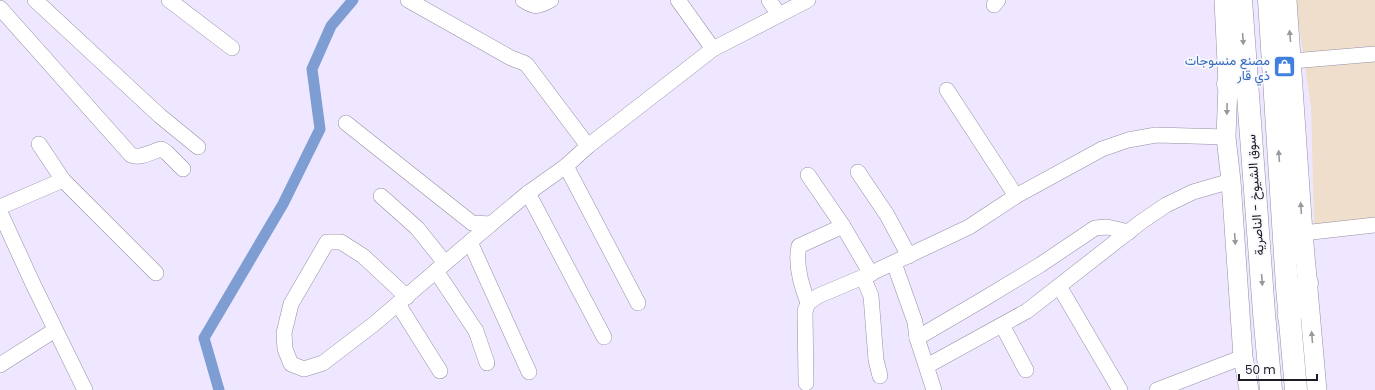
<svg xmlns="http://www.w3.org/2000/svg" width="1375" height="390" font-family="Poppins,Vazirmatn,sans-serif">
	<rect width="100%" height="100%" fill="#eee7ff"/>
	<path fill="#f0decd" d="M1295 0H1375V219L1314 224 1311 107Z"/>
	<g fill="none" stroke-linecap="round" stroke-linejoin="round">
		<path stroke="#7e9ed3" stroke-width="11" d="M219 390 204 338 283 204 320 129 312 69 331 26 353 0"/>
		<defs>
			<g id="minor">
				<path d="M35 0 160 116 198 147"/>
				<path d="M169 0 232 48"/>
				<path d="M408 0 511 58 524 63 527 65 588 146"/>
				<path d="M523 0C535 8 538 7 551 0"/>
				<path d="M678 0 713 49"/>
				<path d="M769 0 779 15"/>
				<path d="M994 5 998 0"/>
				<path d="M0 8 131 155C140 159 151 152 161 149L166 152 183 169"/>
				<path d="M1292 61 1375 54"/>
				<path d="M947 90 1016 196"/>
				<path d="M346 123 472 223 491 224"/>
				<path d="M39 144 63 180 156 273"/>
				<path d="M566 166 638 303"/>
				<path d="M858 172 887 215 909 256"/>
				<path d="M808 175 843 226 871 274"/>
				<path d="M528 193 604 337"/>
				<path d="M381 196 417 228 445 263"/>
				<path d="M0 207 63 180"/>
				<path d="M0 212 33 284 85 390"/>
				<path d="M1303 233 1375 225"/>
				<path d="M470 242 529 372"/>
				<path d="M894 263 915 322 917 338 934 390"/>
				<path d="M436 271 476 331 487 363"/>
				<path d="M863 277 871 296 876 360 880 376"/>
				<path d="M1059 286 1120 390"/>
				<path d="M407 297 363 256 341 242H327L291 304 284 333 285 349 291 364 304 369 323 363 374 324 491 224 528 193 566 166 588 146 713 49 808 0"/>
				<path d="M808 303C801 285 795 264 799 246L843 226"/>
				<path d="M398 304 440 371"/>
				<path d="M1002 325 1026 370"/>
				<path d="M917 338 982 300 1040 265 1095 228 1107 227 1129 232"/>
				<path d="M0 365 55 330"/>
				<path d="M927 366 1027 311 1141 222 1166 205 1193 192 1231 181"/>
				<path d="M806 383 805 311 808 303 818 296 863 277 969 227 1016 196 1102 149 1128 140 1156 135 1226 137"/>
				<path d="M1157 390 1243 357"/>
			</g>
			<g id="major">
				<path d="M1224 0 1228 84 1226 137 1231 181 1243 357 1249 390"/>
				<path d="M1287 0 1303 233 1317 390"/>
			</g>
			<g id="highway">
				<path d="M1241 0 1264 313 1271 390"/>
				<path d="M1269 0 1287 287 1296 390"/>
				<path d="M1228 84 1245 61"/>
				<path d="M1289 317 1307 283"/>
			</g>
		</defs>
		<use href="#minor" stroke="#958fa4" stroke-width="16"/>
		<use href="#major" stroke="#958fa4" stroke-width="20"/>
		<use href="#highway" stroke="#958fa4" stroke-width="23"/>
		<use href="#minor" stroke="#fff" stroke-width="15"/>
		<use href="#major" stroke="#fff" stroke-width="19"/>
		<use href="#highway" stroke="#fff" stroke-width="22"/>
	</g>
	<defs><path id="oneway-solid" d="M-6-.8H1V-3.2L6.5 0L1 3.2V.8H-6Z"/></defs>
	<g fill="#99989c">
		<use href="#oneway-solid" transform="translate(1290 36) rotate(-95)"/>
		<use href="#oneway-solid" transform="translate(1243 39) rotate(86)"/>
		<use href="#oneway-solid" transform="translate(1227 109) rotate(91)"/>
		<use href="#oneway-solid" transform="translate(1279 156) rotate(-94)"/>
		<use href="#oneway-solid" transform="translate(1301 208) rotate(-94)"/>
		<use href="#oneway-solid" transform="translate(1235 239) rotate(86)"/>
		<use href="#oneway-solid" transform="translate(1262 280) rotate(86)"/>
		<use href="#oneway-solid" transform="translate(1312 337) rotate(-95)"/>
	</g>
	<defs>
		<symbol id="shop-square" viewBox="-11 -11 22 22"><rect x="-9" y="-9" width="18" height="18" rx="4" fill="#3f7fe0" stroke="#f9f8fd"/><path d="M-5-2.5h2.3a2.7 3.5 0 0 1 5.4 0H5L5.5 6h-11ZM-1.5-2.5h3a1.5 2.3 0 0 0-3 0Z" fill="#fff"/></symbol>
	</defs>
	<g fill-rule="evenodd">
		<use href="#shop-square" x="1272" y="54" width="25" height="25"/>
	</g>
	<g text-anchor="middle" dominant-baseline="central" stroke-width="3.5" stroke-linejoin="round" paint-order="stroke">
		<g font-size="13" fill="#366cbe" stroke="#f9f8fd" text-anchor="end">
			<text x="1270" y="60">مصنع منسوجات<tspan x="1270" dy="15">ذي قار</tspan></text>
		</g>
		<g font-size="13" fill="#1d1b23" stroke="#f9f8fd">
			<text transform="translate(1255 195) rotate(-94)">سوق الشيوخ - الناصرية</text>
		</g>
	</g>
	<path d="M1239 374v6h78v-6" fill="none" stroke="#1d1b23" stroke-width="2"/>
	<text x="1245" y="374" font-size="12" fill="#1d1b23" stroke="#f9f8fd" stroke-width="3" paint-order="stroke">50 m</text>
</svg>
